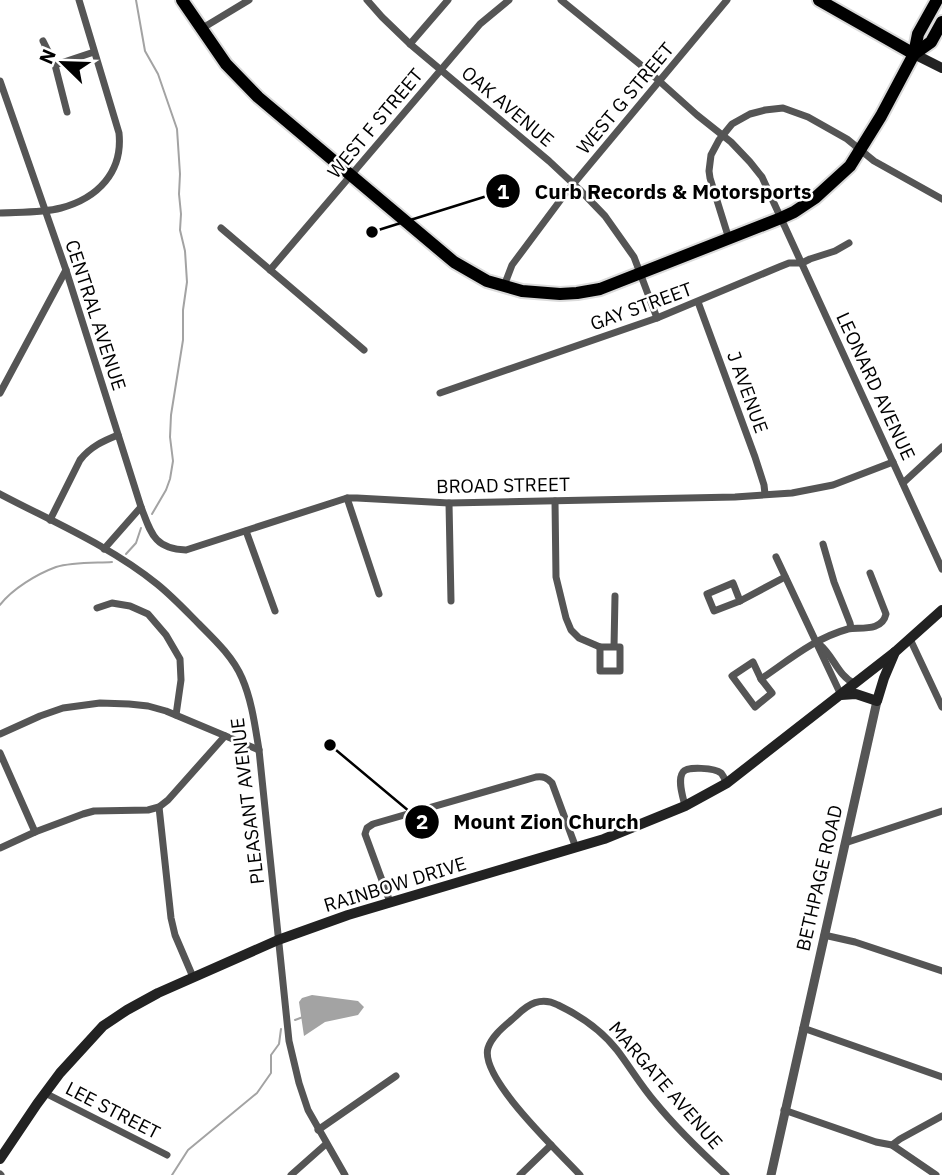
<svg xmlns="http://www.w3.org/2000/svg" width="942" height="1175" font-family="'IBM Plex Sans',sans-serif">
	<rect width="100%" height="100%" fill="#fff"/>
	<path fill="#a3a3a3" d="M312 995 358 1001 364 1007 358 1015 325 1022 304 1036 299 1002 302 998Z"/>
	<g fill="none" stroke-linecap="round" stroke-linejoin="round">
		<g stroke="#a3a3a3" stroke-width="2">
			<path d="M136 0 145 51 158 74 177 129 180 174 179 194 181 214 180 230 185 251 187 282 183 310V340L171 415 170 437 173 461 170 479 166 490 152 514"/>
			<path d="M126 554 136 543 141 528"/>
			<path d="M0 605C12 589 37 574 56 567 72 562 95 563 112 562"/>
			<path d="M295 1020 303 1017"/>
			<path d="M172 1175 188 1150 257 1093 271 1073V1055L279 1044 281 1029"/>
		</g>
		<defs>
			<g id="primary">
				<path d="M182 0 226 64 258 97 454 262 487 281 522 291 560 294 577 293 600 289 781 218 794 212 815 198 850 166 881 116 914 54 918 34 937 0"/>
				<path d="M819 0 914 54"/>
				<path d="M914 54 931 42 942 22"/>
			</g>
		</defs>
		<use href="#primary" stroke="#dbdbdb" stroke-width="16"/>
		<g stroke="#555" stroke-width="7">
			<path d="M367 0 382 17 410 44 549 161 580 190 605 216 634 257 657 318"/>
			<path d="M561 0 647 70 697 115 731 142 750 162 762 177 942 569"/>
			<path d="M201 29 249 0"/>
			<path d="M43 41 55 65"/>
			<path d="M410 44 448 0"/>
			<path d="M0 81 66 270 141 507 104 549"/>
			<path d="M67 112 55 65 94 52"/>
			<path d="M0 213C20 212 42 213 61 208 98 198 123 172 119 133L79 0"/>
			<path d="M221 228 364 350"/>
			<path d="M729 239 710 178 709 171 711 155 719 140 732 124 750 114 765 110 783 108 808 117 847 139 874 161 942 199"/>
			<path d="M270 270 480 24 509 0"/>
			<path d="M504 286 512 265 565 194 727 0"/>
			<path d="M698 302 755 457 764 485 765 494"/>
			<path d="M0 393 66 270"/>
			<path d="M440 393 657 318 779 267 789 263H802L810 259 835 251 849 243"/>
			<path d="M903 483 942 447"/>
			<path d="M0 494C53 522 110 546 157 584 172 596 186 611 199 624 215 640 233 657 242 678 252 701 255 726 259 750L289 1041 299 1083 308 1110 345 1175"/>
			<path d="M347 498 379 594"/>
			<path d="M555 501 556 577 566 618 571 630 579 638 600 647"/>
			<path d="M449 503 451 601"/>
			<path d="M141 507C151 533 154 549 186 550L347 498H357L449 503 735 497 792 493 833 485 893 462"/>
			<path d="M50 520 80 460C90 447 103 441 118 435"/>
			<path d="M246 531 275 611"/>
			<path d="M823 544 834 582 850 623 851 628"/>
			<path d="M776 557 841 695"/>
			<path d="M733 583 740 601 714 611 707 594Z"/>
			<path d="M740 601 785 577"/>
			<path d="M97 608 112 603 130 606 148 614 166 635 180 659 181 680 176 715"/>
			<path d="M910 639 942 707"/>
			<path d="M819 644C834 656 837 675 855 684"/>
			<path d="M614 647H600V671H620V647H614L615 596"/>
			<path d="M753 662 761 679 772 693 755 707 732 676Z"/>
			<path d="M761 679C789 660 815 638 848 629 860 627 882 632 886 614L870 573"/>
			<path d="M0 734 40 716 63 708 100 703 129 704 148 706 166 711 259 750"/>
			<path d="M0 753 35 832"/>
			<path d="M685 806C683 797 677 780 683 772 687 766 715 768 721 773 723 775 725 780 727 783"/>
			<path d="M159 807 171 918 175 935 193 977"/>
			<path d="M845 843 942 811"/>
			<path d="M0 848 35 832 83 814 94 811 148 810 159 807 168 800 225 736"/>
			<path d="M390 902 365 834 367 828 373 824 536 777C544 776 547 778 552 783L576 848"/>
			<path d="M824 935 855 942 942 971"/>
			<path d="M803 1028 942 1077"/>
			<path d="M45 1093 167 1155"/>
			<path d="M784 1110 876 1142 892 1145 936 1175"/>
			<path d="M318 1130 396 1076"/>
			<path d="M892 1145 900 1139 942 1116"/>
			<path d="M0 1174 1 1175"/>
			<path d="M291 1175 326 1144"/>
			<path d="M520 1175 551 1145"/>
			<path d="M580 1175C560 1153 479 1078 488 1048 492 1035 506 1025 516 1016 528 1004 541 996 558 1005 579 1015 602 1031 617 1050 630 1067 641 1086 655 1102 676 1128 701 1152 726 1175"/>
		</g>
		<path stroke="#555" stroke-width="9" d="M771 1175 877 701"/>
		<g stroke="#222" stroke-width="10">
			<path d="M914 54 942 68"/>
			<path d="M841 695 856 694 877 701 884 678 895 652 942 610"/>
			<path d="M0 1159 37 1104 60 1073 103 1026 127 1010 158 993 278 940 348 915 604 839 685 806 727 783 895 652"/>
		</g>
		<use href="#primary" stroke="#000" stroke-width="12"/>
	</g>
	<g text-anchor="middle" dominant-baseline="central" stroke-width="5" stroke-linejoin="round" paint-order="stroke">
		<g font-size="19" fill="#000" stroke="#fff">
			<text transform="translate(625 98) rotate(-50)">WEST G STREET</text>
			<text transform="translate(508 106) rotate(40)">OAK AVENUE</text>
			<text transform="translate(375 123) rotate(-50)">WEST F STREET</text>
			<text transform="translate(641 306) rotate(-20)">GAY STREET</text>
			<text transform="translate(96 315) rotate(72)">CENTRAL AVENUE</text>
			<text transform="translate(876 386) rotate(65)">LEONARD AVENUE</text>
			<text transform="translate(748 392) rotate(70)">J AVENUE</text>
			<text transform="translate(503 485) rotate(-1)">BROAD STREET</text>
			<text transform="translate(247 801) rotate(-97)">PLEASANT AVENUE</text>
			<text transform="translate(819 878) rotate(-77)">BETHPAGE ROAD</text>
			<text transform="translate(395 884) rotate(-17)">RAINBOW DRIVE</text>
			<text transform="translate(666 1085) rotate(49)">MARGATE AVENUE</text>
			<text transform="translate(113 1110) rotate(27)">LEE STREET</text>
		</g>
	</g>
	<path fill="none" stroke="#000" stroke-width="2.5" d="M372 232L503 191M330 745L422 822"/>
	<g fill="#000" stroke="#fff" stroke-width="2.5">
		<circle cx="372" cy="232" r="7"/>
		<circle cx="330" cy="745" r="7"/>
		<circle cx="503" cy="191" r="18"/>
		<circle cx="422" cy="822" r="18"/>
	</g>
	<g font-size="21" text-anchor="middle" font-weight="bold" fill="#fff">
		<text x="503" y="199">1</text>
		<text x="422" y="829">2</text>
	</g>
	<g font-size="21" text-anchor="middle" font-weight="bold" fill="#000" stroke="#fff" stroke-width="5" stroke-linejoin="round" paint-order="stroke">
		<text x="673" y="199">Curb Records &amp; Motorsports</text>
		<text x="546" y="829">Mount Zion Church</text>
	</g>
	<g transform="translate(63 63) rotate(293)" stroke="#ffffff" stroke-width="5" paint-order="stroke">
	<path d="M0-5L12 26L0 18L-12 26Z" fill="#000000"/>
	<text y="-10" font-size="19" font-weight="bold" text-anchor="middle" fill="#000000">N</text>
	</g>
</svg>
